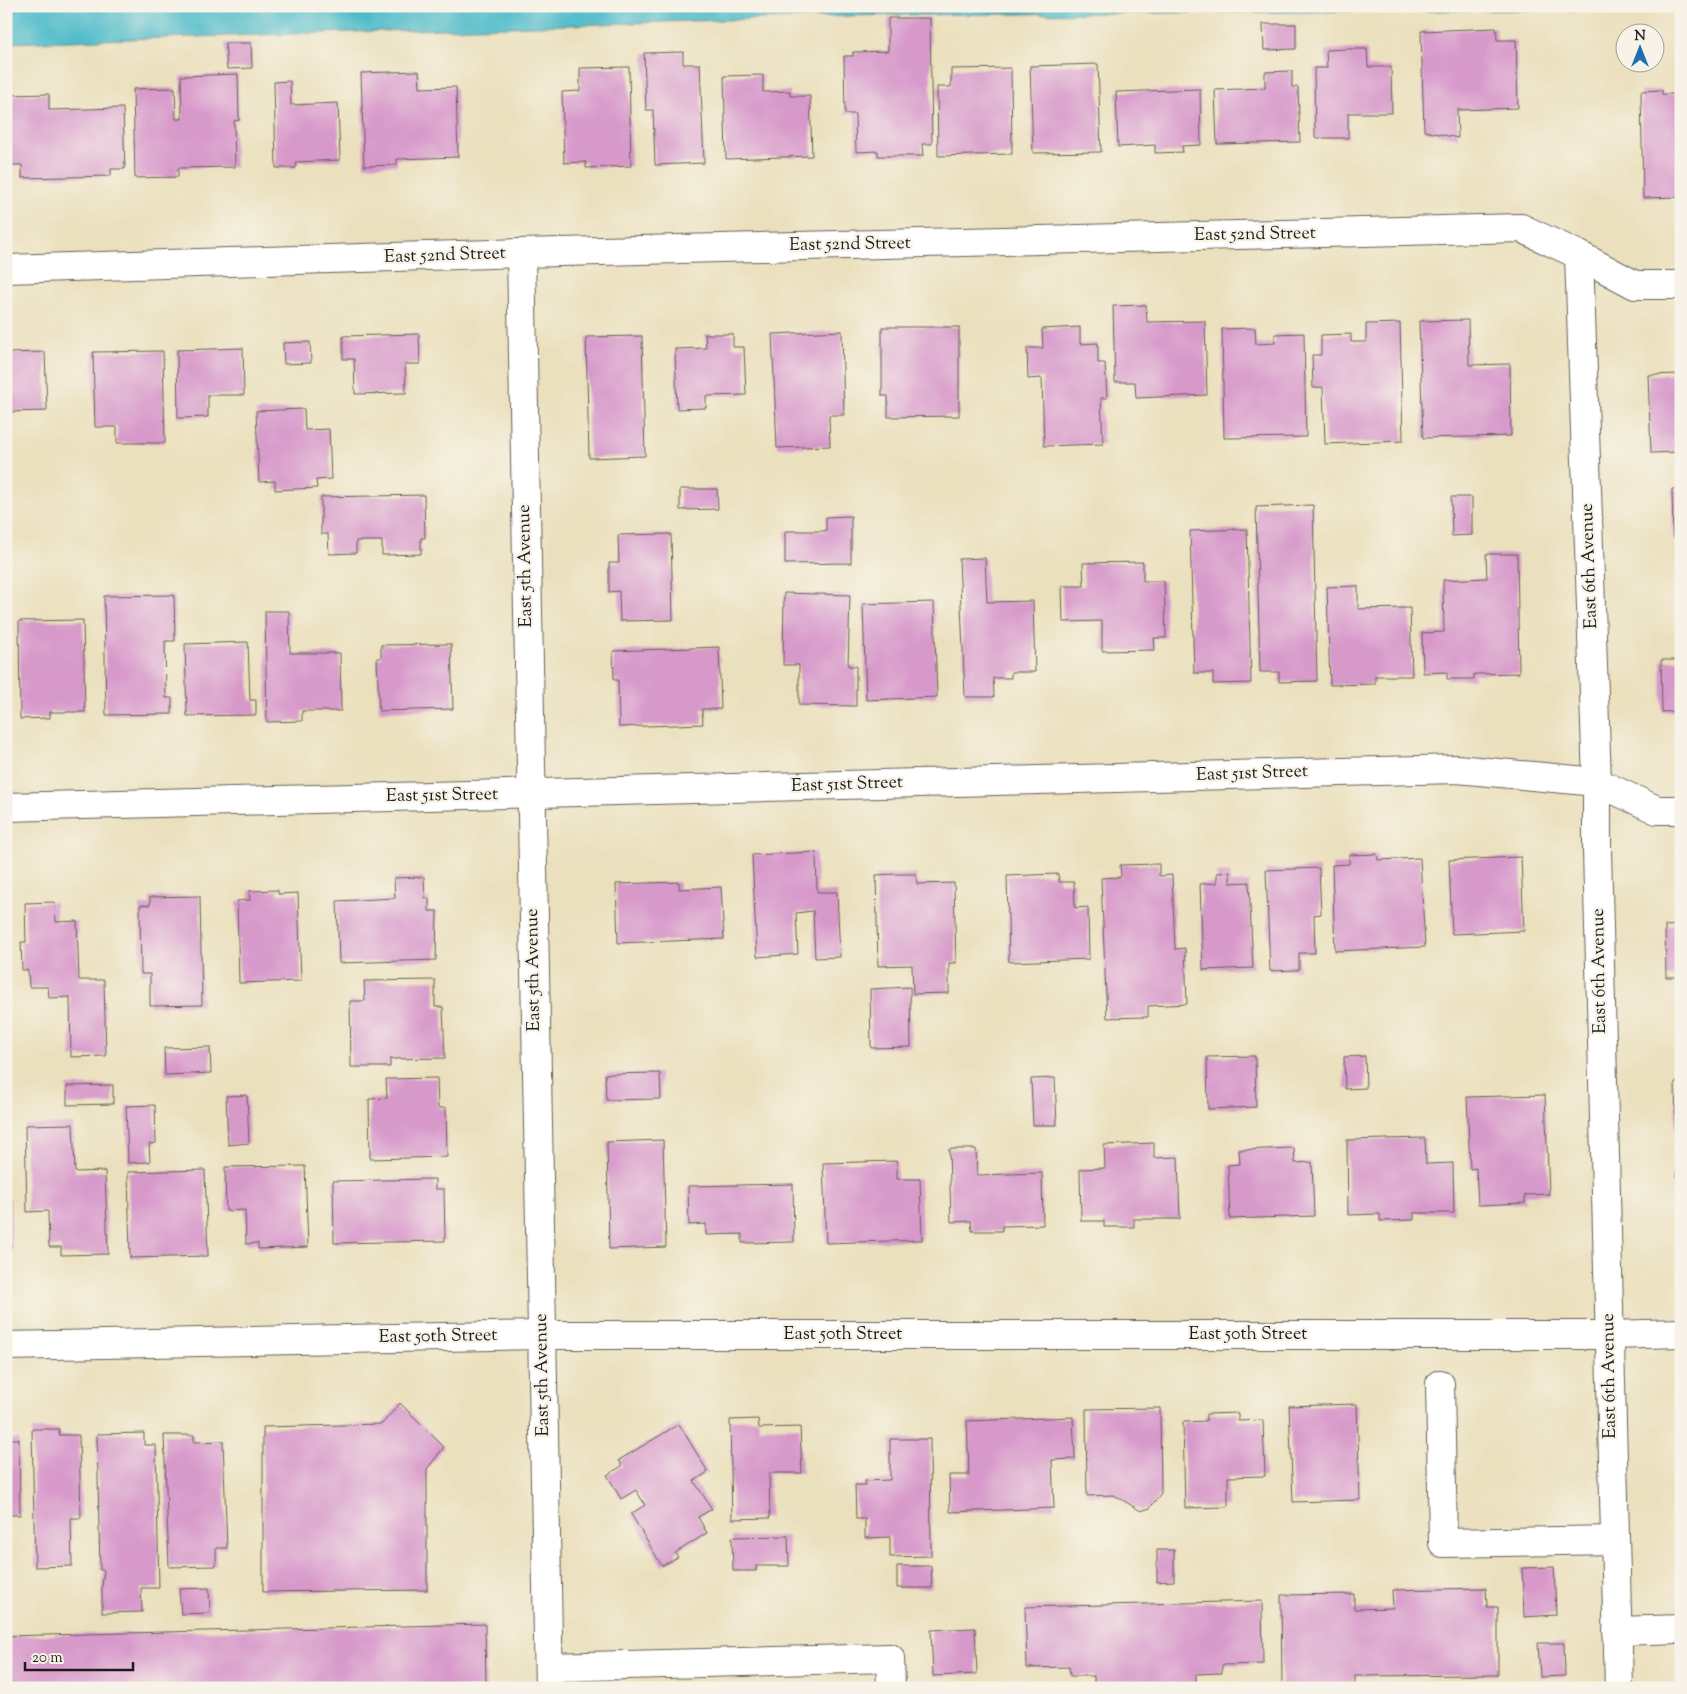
<svg xmlns="http://www.w3.org/2000/svg" width="1687" height="1694" font-family="'Sorts Mill Goudy',serif">
	<rect width="100%" height="100%" fill="#f7f3e8"/>
	<filter id="ink" filterUnits="userSpaceOnUse"><feTurbulence type="fractalNoise" baseFrequency=".02" numOctaves="2"/><feDisplacementMap in="SourceGraphic" scale="10" xChannelSelector="R" yChannelSelector="G"/><feConvolveMatrix kernelMatrix="1 2 1 2 8 2 1 2 1" color-interpolation-filters="sRGB"/></filter>
	<filter id="wash" filterUnits="userSpaceOnUse"><feTurbulence type="fractalNoise" baseFrequency=".0096" numOctaves="4" result="noise"/><feDisplacementMap in="SourceGraphic" scale="20" xChannelSelector="R" yChannelSelector="G"/><feGaussianBlur stdDeviation="1.12" result="paint"/><feColorMatrix in="noise" values="0 0 0 0 0 0 0 0 0 0 0 0 0 0 0 0 0 1.4 0 .05"/><feComposite in="paint" operator="in"/></filter>
	<g filter="url(#wash)">
		<rect width="100%" height="100%" fill="#ebe0bd"/>
		<path fill="#50bcca" stroke="#366c73" d="M6 6H1681V9L882 15 6 43Z"/>
		<g id="blocks">
			<g fill="#d798ca">
				<path d="M888 18H930L932 144H922L923 156H878V151L856 152 855 114H845L844 56H853V52L888 51Z"/>
				<path d="M1263 24H1296V49L1264 50Z"/>
				<path d="M1496 28 1497 40H1516L1518 108 1457 110 1458 138 1424 131 1421 31Z"/>
				<path d="M225 43H251L252 68 227 69Z"/>
				<path d="M1347 49H1367L1368 67H1391L1392 113H1348V138H1315L1314 68H1327L1326 50Z"/>
				<path d="M683 52V64H700L704 163 655 165 653 110H646L644 53Z"/>
				<path d="M1098 64 1101 152 1033 153 1030 66Z"/>
				<path d="M629 67 631 166 586 168V162L564 163 562 92 580 91V68Z"/>
				<path d="M1011 68 1012 154 938 156 937 87H951V69Z"/>
				<path d="M419 71 420 88 456 87 458 157 397 159V165L364 166 361 73Z"/>
				<path d="M1292 71V87H1298L1300 142 1217 144 1215 90 1265 88V72Z"/>
				<path d="M238 74 239 120 234 121 235 167 178 168V177L135 178 133 89 175 88 176 119H182L181 76Z"/>
				<path d="M763 75V92L790 91V96H810L812 156 726 159 724 76Z"/>
				<path d="M290 81 291 105 338 103 340 160 296 162V168H276L274 82Z"/>
				<path d="M1200 89 1201 145 1182 146 1183 152 1155 153V145L1118 147 1116 92Z"/>
				<path d="M1662 90V94H1681V197L1643 198 1641 91Z"/>
				<path d="M49 94V110L123 108 125 169H111V176L22 178V165H6V95Z"/>
				<path d="M1146 305 1147 322 1205 321 1207 395 1136 398 1135 382H1115L1113 306Z"/>
				<path d="M1468 320 1469 365 1510 364 1511 436 1423 438 1419 321Z"/>
				<path d="M1400 323 1403 441 1325 444 1323 387 1313 388 1312 355H1321V335L1351 334V342H1366V324Z"/>
				<path d="M882 327H959V416L888 417V396H882Z"/>
				<path d="M1080 327V344L1098 343V363H1105L1107 398H1101L1103 444 1044 446 1042 378 1028 379 1027 348H1043L1042 329Z"/>
				<path d="M1255 328 1256 344 1275 343V334L1304 333 1306 437 1224 438 1222 329Z"/>
				<path d="M842 331 844 415H829L830 446 777 448 772 334Z"/>
				<path d="M419 334 420 364H405L406 393 355 394 354 359H343V336Z"/>
				<path d="M705 334H733V347H744L746 395 706 396V408L677 409 675 349 706 348Z"/>
				<path d="M642 336 645 456 589 458 586 337Z"/>
				<path d="M310 342 311 363 284 364 283 343Z"/>
				<path d="M243 348 244 395H208V417L178 418 177 350Z"/>
				<path d="M163 351 165 443H117V427H95L93 352Z"/>
				<path d="M45 352 47 411 6 412V353Z"/>
				<path d="M1681 374V452L1651 453 1648 375Z"/>
				<path d="M304 409 305 430 329 429 331 479 316 480 317 488 275 490V481L259 482 256 411Z"/>
				<path d="M680 489H717L718 509 680 510Z"/>
				<path d="M1672 489H1681V537H1673Z"/>
				<path d="M424 495 425 538H421V554L382 555V541H356V553L329 554 328 534H321V497Z"/>
				<path d="M1451 497H1472V535L1452 536Z"/>
				<path d="M1313 505 1317 681 1279 682V672H1260L1256 507Z"/>
				<path d="M851 516V563L785 564V531H826V517Z"/>
				<path d="M1247 529 1251 683 1213 684V673H1194L1190 531Z"/>
				<path d="M671 534 673 620 620 621 619 591 609 592V563H619L618 535Z"/>
				<path d="M1486 554H1517L1519 673 1474 674V679H1447V672L1423 673 1422 633 1444 632 1443 580 1487 578Z"/>
				<path d="M985 558 987 602 1033 601 1035 672H1011V678H993L994 697H965L959 559Z"/>
				<path d="M1143 562V581H1164L1166 638H1154L1155 650 1102 651V621L1063 622 1062 586H1084L1083 563Z"/>
				<path d="M1358 586V609L1410 608 1412 676H1375V684L1330 685 1327 587Z"/>
				<path d="M784 593 850 595 848 666H856V706L799 705V665H783Z"/>
				<path d="M174 595 175 641H165L166 698H172V714L106 715 104 596Z"/>
				<path d="M934 602 937 697 866 700 863 604Z"/>
				<path d="M265 611H289L290 653H340L341 711H302V721L267 722Z"/>
				<path d="M83 620 85 712H50V718L20 719 19 621Z"/>
				<path d="M248 642 250 700H256V715L187 716 185 644Z"/>
				<path d="M451 644 453 709 379 711 377 658H381V645Z"/>
				<path d="M719 647 721 709H702L703 724 619 727 618 680H614L613 651Z"/>
				<path d="M1661 660H1681V711L1662 712Z"/>
				<path d="M816 852 817 892H837L840 957 815 958 813 911 796 913 798 954 757 957 752 855Z"/>
				<path d="M1377 854 1378 860 1420 858 1425 947 1335 951 1332 865 1349 864V855Z"/>
				<path d="M1521 857 1524 931 1452 934 1449 860Z"/>
				<path d="M1159 864V876L1172 875 1175 949 1185 948 1187 1004 1148 1006V1017L1107 1018 1101 878 1121 877 1120 865Z"/>
				<path d="M1319 868 1321 914 1314 915 1315 953H1299V970L1270 971 1266 870Z"/>
				<path d="M1230 872V883L1249 882 1253 968 1203 970 1200 884 1217 883V873Z"/>
				<path d="M896 874H916L917 884 954 883 956 963H949V993L913 994 912 965 878 966 876 875Z"/>
				<path d="M1058 874 1059 882H1074L1075 908 1088 907 1089 959 1009 962 1007 876Z"/>
				<path d="M424 877 425 898H429V911H437L436 960 339 963 337 901 395 898 394 878Z"/>
				<path d="M679 882V889L721 887 724 939 618 943 616 884Z"/>
				<path d="M278 890V894L298 893 301 981 239 983 237 901 250 900 249 891Z"/>
				<path d="M200 896 202 1005 150 1006V974H141L140 905H150V897Z"/>
				<path d="M55 902 56 922 77 921 79 980H104L106 1056 71 1057 70 997 49 998 48 987H29L28 970H22L21 942H26L25 903Z"/>
				<path d="M1681 925V977H1666L1665 926Z"/>
				<path d="M435 980V1007H443L445 1058 390 1059V1067H351L350 1001H365L364 981Z"/>
				<path d="M910 987 911 1047 871 1048 870 989Z"/>
				<path d="M210 1047 211 1073 165 1075 164 1048Z"/>
				<path d="M1255 1056 1256 1107 1208 1109 1207 1057Z"/>
				<path d="M1365 1056 1366 1088 1345 1089 1344 1057Z"/>
				<path d="M660 1073 661 1099 606 1100 605 1074Z"/>
				<path d="M437 1078 438 1108H446L447 1157 370 1159 369 1099 387 1098 386 1079Z"/>
				<path d="M1055 1078 1057 1125H1033L1031 1079Z"/>
				<path d="M1675 1082H1681V1186H1677Z"/>
				<path d="M113 1085V1104L67 1105V1086Z"/>
				<path d="M247 1095 249 1143 228 1145 226 1096Z"/>
				<path d="M1545 1095 1549 1194 1525 1195V1203L1478 1205 1476 1168 1470 1169 1467 1097Z"/>
				<path d="M155 1105 156 1143 149 1144 150 1162 128 1163 126 1106Z"/>
				<path d="M73 1124 75 1172 105 1171 108 1254 61 1255V1247H49L48 1211 27 1212 25 1125Z"/>
				<path d="M1425 1138 1426 1164 1453 1163 1454 1213H1414V1220L1380 1221V1214L1348 1215 1347 1140Z"/>
				<path d="M663 1140 666 1247 609 1249 607 1142Z"/>
				<path d="M1154 1143V1158L1178 1157 1180 1219H1134V1227H1104V1221H1081L1080 1169 1105 1168 1104 1145Z"/>
				<path d="M1294 1148 1295 1163 1312 1162 1314 1216 1230 1219 1228 1165 1240 1164 1239 1150Z"/>
				<path d="M949 1149H976L977 1175 1042 1173 1043 1225 1002 1226V1231H972L971 1221 951 1222Z"/>
				<path d="M897 1161V1179H920L922 1240 826 1243 823 1163Z"/>
				<path d="M305 1166 308 1247 258 1249V1243L246 1244 245 1210 226 1211 225 1167Z"/>
				<path d="M205 1170 208 1256 130 1258 128 1172Z"/>
				<path d="M435 1179V1189H444L445 1241 334 1243 333 1181Z"/>
				<path d="M793 1184 794 1242 742 1243V1234L706 1235V1224L689 1225 688 1186Z"/>
				<path d="M6 1198H10L11 1248H6Z"/>
				<path d="M400 1403 444 1447 427 1469V1590L263 1592V1427L382 1424Z"/>
				<path d="M1357 1404 1360 1500 1293 1502 1289 1406Z"/>
				<path d="M1160 1408 1161 1493 1150 1508 1141 1511 1114 1495 1087 1496 1086 1409Z"/>
				<path d="M1238 1413V1421L1263 1420 1265 1476 1228 1477V1507L1185 1508 1183 1422 1206 1421V1414Z"/>
				<path d="M1073 1417 1075 1459 1052 1460 1054 1508 950 1512 949 1475H969L967 1421Z"/>
				<path d="M758 1419 759 1428 800 1427 802 1473H769L770 1518 732 1519 730 1420Z"/>
				<path d="M679 1424 708 1472 694 1481 712 1509 698 1517 707 1533 675 1553 678 1557 662 1566 631 1514 645 1505 636 1490 621 1499 607 1475 622 1466 619 1460Z"/>
				<path d="M32 1429H59V1435H79L81 1518H71L72 1566 35 1567Z"/>
				<path d="M144 1433V1445H156L159 1588H141L142 1612 102 1613V1586L104 1570H100L97 1434Z"/>
				<path d="M164 1435H194V1442L223 1441 227 1548H216V1566L169 1567Z"/>
				<path d="M6 1439H19L20 1515H6Z"/>
				<path d="M890 1439H930L931 1556 890 1557V1537L865 1538V1519H856L855 1485H865V1481L890 1480Z"/>
				<path d="M788 1536 789 1566H756V1571H733L732 1537Z"/>
				<path d="M1157 1550H1174V1581L1157 1582Z"/>
				<path d="M897 1566H931L932 1588H897Z"/>
				<path d="M1554 1567 1556 1615 1524 1617 1522 1568Z"/>
				<path d="M209 1588 210 1613 181 1614 179 1589Z"/>
				<path d="M1486 1588 1487 1607H1498V1675L1355 1676V1688H1282L1281 1595 1354 1594V1609L1393 1608 1392 1590Z"/>
				<path d="M1262 1601 1263 1664 1222 1665V1673L1196 1674V1683L1159 1684V1688H1133V1684L1094 1685V1676H1070L1069 1667 1027 1668 1025 1607Z"/>
				<path d="M485 1624 486 1688H6V1636Z"/>
				<path d="M975 1628 977 1674 933 1676 931 1630Z"/>
				<path d="M1538 1643H1564L1565 1676 1540 1677Z"/>
			</g>
		</g>
	</g>
	<g filter="url(#ink)">
		<use href="#blocks" fill-opacity="0" stroke="#646154" stroke-width="1"/>
		<g fill="none" stroke-linecap="round" stroke-linejoin="round">
			<defs>
				<g id="minor">
					<path d="M521 253 549 1688"/>
					<path d="M1579 255 1597 782V851L1619 1688"/>
					<path d="M6 269 521 253 1521 228 1579 255 1635 285H1681"/>
					<path d="M6 807 1457 769 1597 782 1657 810H1681"/>
					<path d="M6 1346 542 1335H1609L1681 1333"/>
					<path d="M1440 1384 1443 1543 1615 1540"/>
					<path d="M1617 1631 1681 1629"/>
					<path d="M549 1667 890 1658 891 1688"/>
				</g>
			</defs>
			<use href="#minor" stroke="#646154" stroke-width="30"/>
			<use href="#minor" stroke="#fff" stroke-width="28"/>
		</g>
	</g>
	<g text-anchor="middle" dominant-baseline="central" stroke-width="4.5" stroke-linejoin="round" paint-order="stroke">
		<g font-size="18" fill="#1c1c1c" stroke="#f7f3e8">
			<text transform="translate(1255 235) rotate(-1)">East 52nd Street</text>
			<text transform="translate(850 245) rotate(-1)">East 52nd Street</text>
			<text transform="translate(445 256) rotate(-2)">East 52nd Street</text>
			<text transform="translate(526 566) rotate(-91)">East 5th Avenue</text>
			<text transform="translate(1590 566) rotate(-92)">East 6th Avenue</text>
			<text transform="translate(1252 774) rotate(-2)">East 51st Street</text>
			<text transform="translate(847 785) rotate(-2)">East 51st Street</text>
			<text transform="translate(442 796) rotate(-1)">East 51st Street</text>
			<text transform="translate(534 970) rotate(-91)">East 5th Avenue</text>
			<text transform="translate(1600 971) rotate(-91)">East 6th Avenue</text>
			<text x="843" y="1335">East 50th Street</text>
			<text x="1248" y="1335">East 50th Street</text>
			<text transform="translate(438 1337) rotate(-1)">East 50th Street</text>
			<text transform="translate(543 1375) rotate(-91)">East 5th Avenue</text>
			<text transform="translate(1610 1376) rotate(-91)">East 6th Avenue</text>
		</g>
	</g>
	<rect width="1687" height="1694" fill="none" stroke="#f7f3e8" stroke-width="25"/>
	<g transform="translate(1640 48)"><circle r="24" fill="#f7f3e8" stroke="#9f9d96"/>
	<path d="M0-4L9 19L0 12L-9 19Z" fill="#1f6fb2"/>
	<text y="-8" font-size="14" font-weight="bold" text-anchor="middle" fill="#1c1c1c">N</text>
	</g>
	<path d="M25 1662v8h108v-8" fill="none" stroke="#1c1c1c" stroke-width="2.5"/>
	<text x="32" y="1662" font-size="15" fill="#1c1c1c" stroke="#f7f3e8" stroke-width="4" paint-order="stroke">20 m</text>
</svg>
